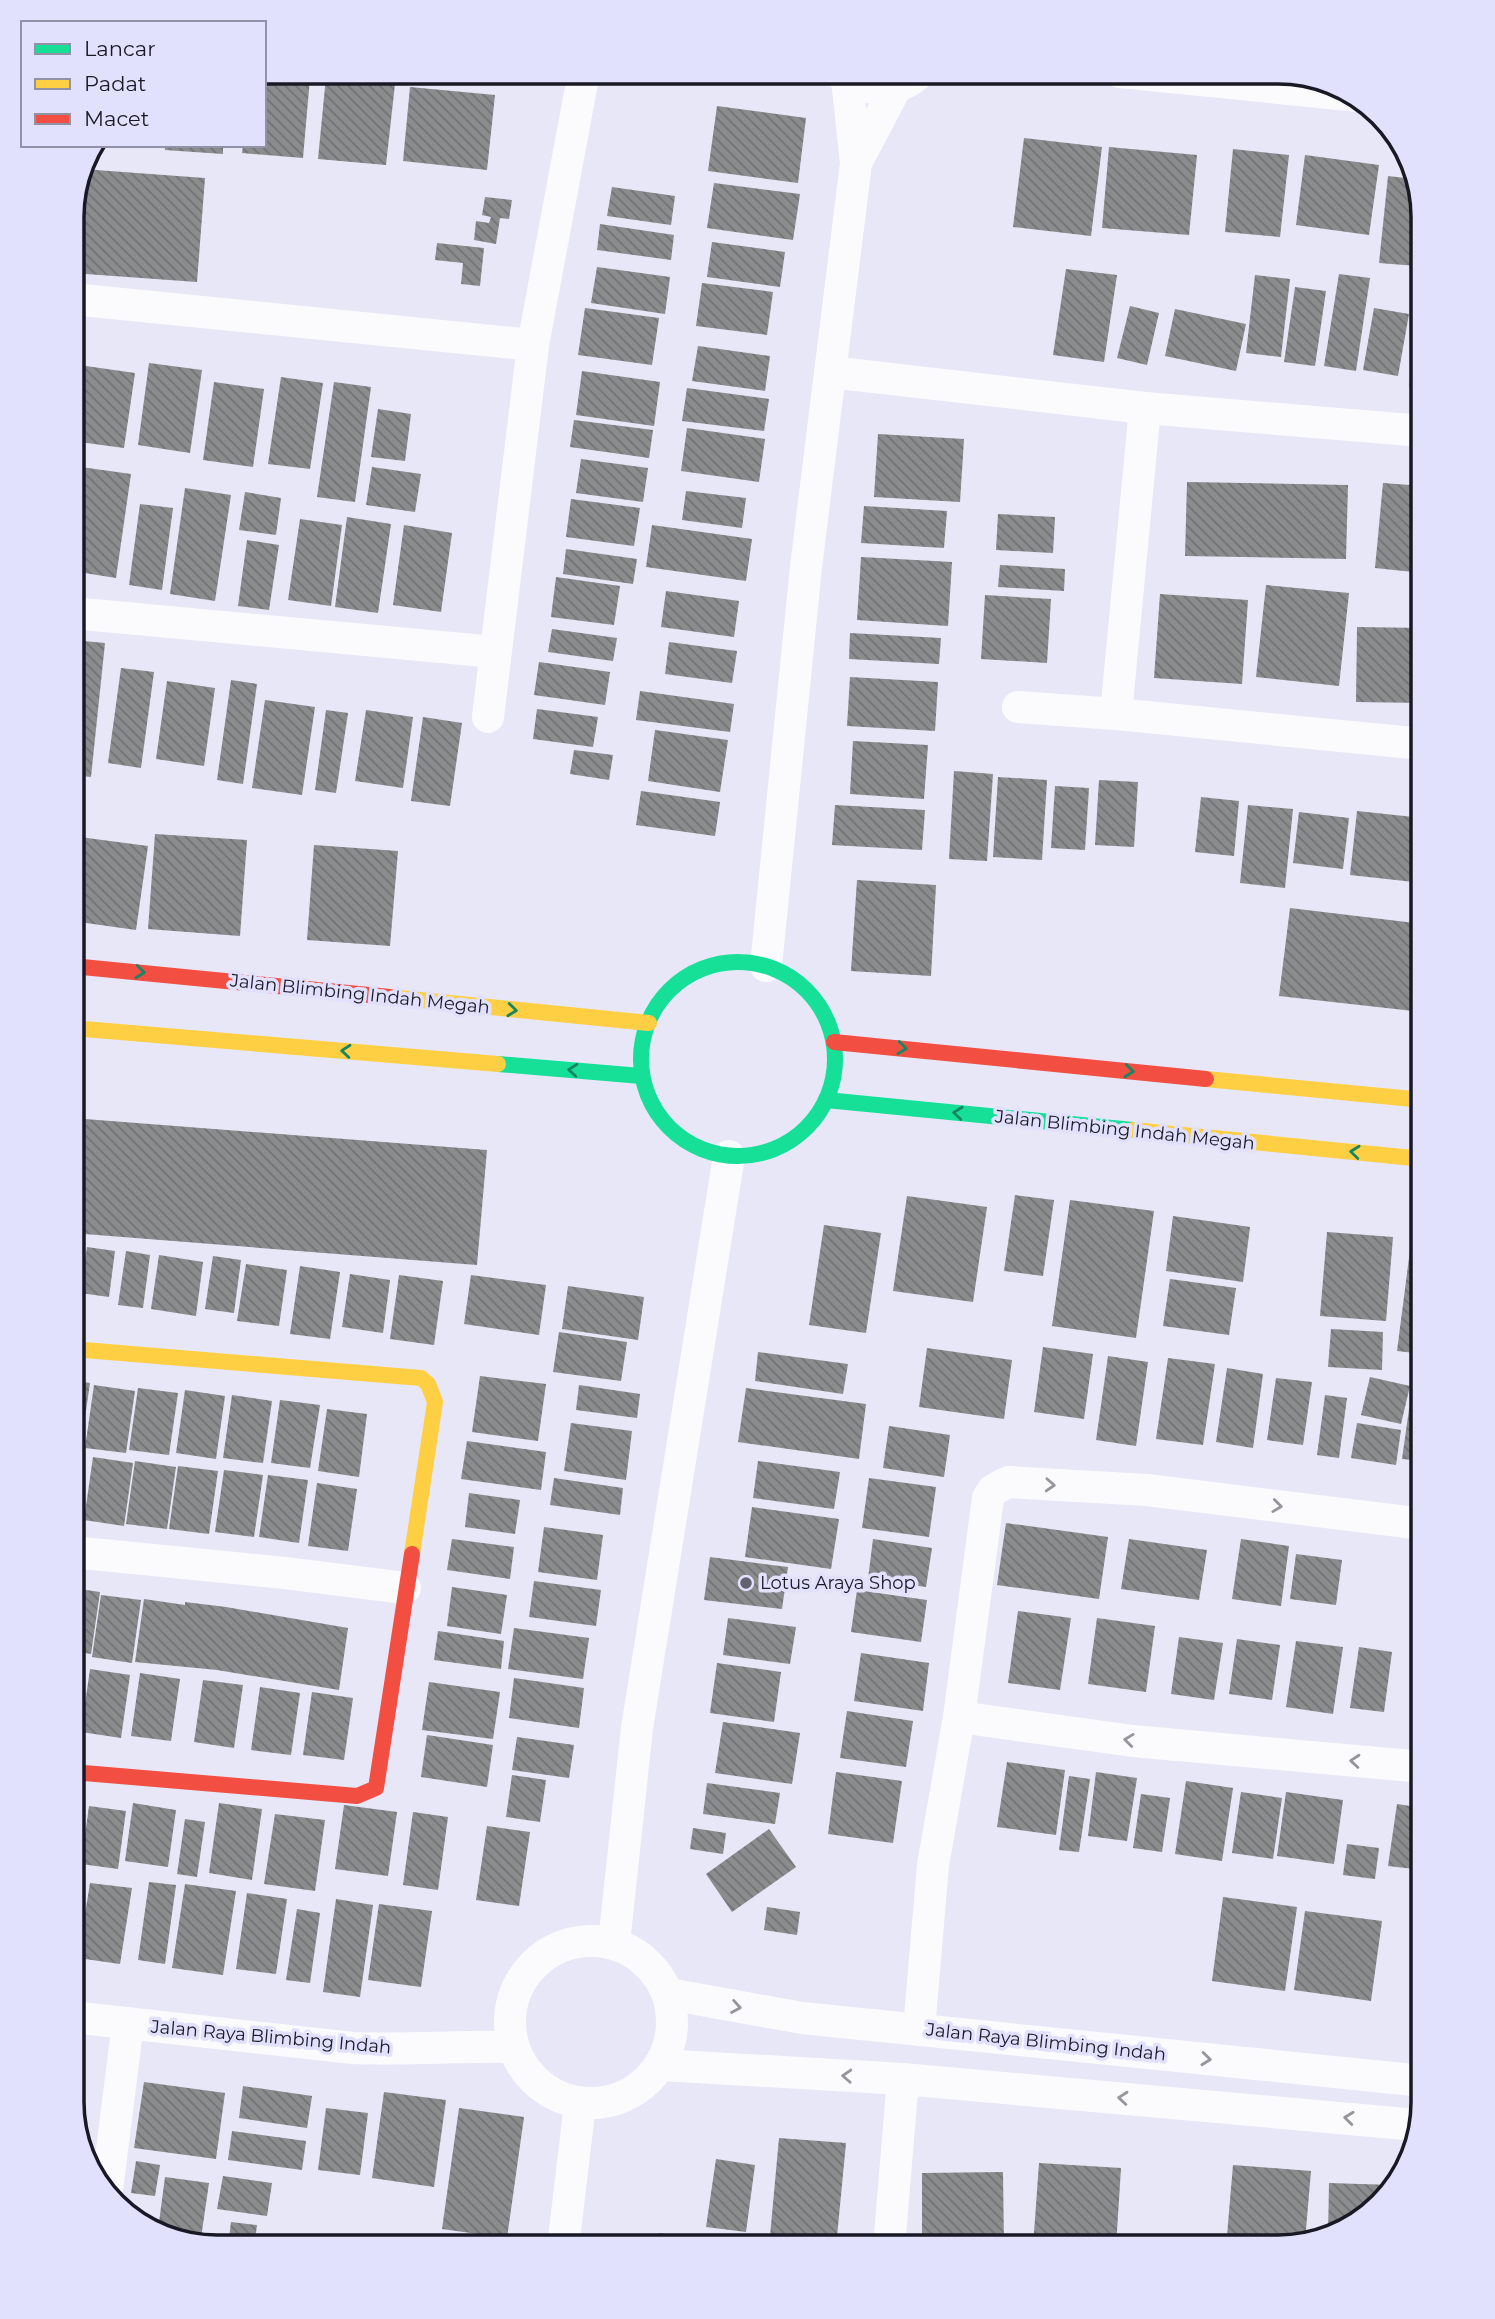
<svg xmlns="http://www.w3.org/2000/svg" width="1495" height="2319" font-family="Montserrat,sans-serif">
	<defs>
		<pattern id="building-back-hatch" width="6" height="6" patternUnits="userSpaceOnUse" patternTransform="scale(1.75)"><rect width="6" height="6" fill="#8b8c8d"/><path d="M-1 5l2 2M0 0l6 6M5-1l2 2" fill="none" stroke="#717273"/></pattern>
	</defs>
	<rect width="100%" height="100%" fill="#e7e7f8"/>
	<g fill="url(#building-back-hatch)">
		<path d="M264 74 310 78 303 158 242 153 243 145H264Z"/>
		<path d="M326 77 395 84 386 165 318 159Z"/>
		<path d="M410 87 495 95 487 170 403 161Z"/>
		<path d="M717 106 806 118 798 183 708 171Z"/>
		<path d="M1024 138 1102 147 1091 236 1013 227Z"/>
		<path d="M165 145H223V154L165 150Z"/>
		<path d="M1109 147 1197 155 1189 235 1102 228Z"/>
		<path d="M1233 149 1289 155 1280 237 1225 232Z"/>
		<path d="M1305 155 1379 165 1369 235 1296 225Z"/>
		<path d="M82 169 205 178 197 282 72 273V208Z"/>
		<path d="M1388 176 1414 179 1422 213 1417 266 1379 263Z"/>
		<path d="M714 183 800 194 793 240 707 228Z"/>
		<path d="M612 187 675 196 671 225 607 216Z"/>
		<path d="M485 197 512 200 509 219 500 218 496 244 474 240 476 221 489 223 491 217 482 215Z"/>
		<path d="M600 224 674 235 671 260 597 250Z"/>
		<path d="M712 242 785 252 780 287 707 277Z"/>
		<path d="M437 243 484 248 480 286 461 284 463 263 435 260Z"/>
		<path d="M597 267 670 277 665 314 591 303Z"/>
		<path d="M1066 269 1117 275 1104 362 1053 355Z"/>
		<path d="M1339 274 1370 278 1356 371 1324 366Z"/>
		<path d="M1255 275 1290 279 1281 357 1246 353Z"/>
		<path d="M702 283 773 292 767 335 696 326Z"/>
		<path d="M1422 285H1423V389L1409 387Z"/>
		<path d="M1295 287 1326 291 1315 366 1284 362Z"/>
		<path d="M1130 306 1159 313 1147 365 1117 358Z"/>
		<path d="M585 308 659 318 652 365 578 355Z"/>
		<path d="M1374 308 1409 314 1398 376 1363 370Z"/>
		<path d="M1175 309 1246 324 1236 371 1165 356Z"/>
		<path d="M698 346 770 356 765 391 692 381Z"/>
		<path d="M149 363 202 370 190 453 138 445Z"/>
		<path d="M72 364 135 373 124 448 72 441Z"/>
		<path d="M582 371 660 382 654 426 576 415Z"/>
		<path d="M281 377 323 383 310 469 268 464Z"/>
		<path d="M214 382 264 389 253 467 203 460Z"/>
		<path d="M334 382 371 387 355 502 317 497Z"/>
		<path d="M687 388 769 399 764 431 682 421Z"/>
		<path d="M378 409 411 414 405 461 371 457Z"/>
		<path d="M574 420 653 430 649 458 570 447Z"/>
		<path d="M687 428 765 439 759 482 681 471Z"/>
		<path d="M878 434 964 439 960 502 874 497Z"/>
		<path d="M581 459 648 468 643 502 576 493Z"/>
		<path d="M81 467 131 474 116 578 72 571V530Z"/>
		<path d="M372 467 421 474 415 512 366 505Z"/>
		<path d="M1187 482 1348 485 1346 559 1185 556Z"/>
		<path d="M1383 483 1423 486V573L1375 568Z"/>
		<path d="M185 488 231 495 215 601 170 594Z"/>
		<path d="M686 491 746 498 742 528 682 520Z"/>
		<path d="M245 492 281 498 276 535 239 530Z"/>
		<path d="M571 499 640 508 634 546 566 537Z"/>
		<path d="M140 504 173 508 162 590 129 585Z"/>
		<path d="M864 506 947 511 944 548 861 543Z"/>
		<path d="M998 514 1055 517 1053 553 996 550Z"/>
		<path d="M347 517 391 524 378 613 335 607Z"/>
		<path d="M300 519 342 525 331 606 288 600Z"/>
		<path d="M404 525 452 533 441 612 393 605Z"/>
		<path d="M652 525 752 539 746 581 646 567Z"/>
		<path d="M247 540 279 545 269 610 238 606Z"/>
		<path d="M566 549 637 559 633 584 563 574Z"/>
		<path d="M861 557 952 562 948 626 857 620Z"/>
		<path d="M1000 565 1065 569 1064 591 998 587Z"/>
		<path d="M556 577 620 586 614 625 551 617Z"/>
		<path d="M1266 585 1349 593 1339 686 1256 677Z"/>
		<path d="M666 591 739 601 734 637 661 627Z"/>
		<path d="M1160 594 1248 600 1242 684 1154 678Z"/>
		<path d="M985 595 1051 599 1047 663 981 659Z"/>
		<path d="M1357 627 1423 628V703L1356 702Z"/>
		<path d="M552 629 617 638 613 661 548 652Z"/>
		<path d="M850 633 941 638 939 664 849 659Z"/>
		<path d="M72 640 105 643 91 777 72 775Z"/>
		<path d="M669 642 737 651 732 683 665 674Z"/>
		<path d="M539 662 610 672 605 705 534 695Z"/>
		<path d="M121 668 154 672 141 768 108 763Z"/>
		<path d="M850 677 938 682 935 731 847 726Z"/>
		<path d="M231 680 257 684 243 784 217 780Z"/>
		<path d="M167 681 215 688 204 766 156 759Z"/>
		<path d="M640 691 734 704 730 732 636 720Z"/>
		<path d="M265 700 315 707 302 795 252 788Z"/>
		<path d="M537 709 598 717 593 747 533 739Z"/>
		<path d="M326 710 348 713 336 793 315 790Z"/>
		<path d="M366 710 413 717 403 788 355 781Z"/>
		<path d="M423 717 462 723 450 806 411 801Z"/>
		<path d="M655 730 728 740 720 792 648 781Z"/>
		<path d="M853 741 928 745 924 799 850 794Z"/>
		<path d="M574 750 613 755 609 780 570 774Z"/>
		<path d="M954 771 993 774 987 861 949 859Z"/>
		<path d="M998 777 1047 780 1042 860 993 857Z"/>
		<path d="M1099 780 1138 782 1134 847 1095 845Z"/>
		<path d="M1055 786 1089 788 1085 850 1051 848Z"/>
		<path d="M641 791 720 802 715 836 636 825Z"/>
		<path d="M1201 797 1239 801 1234 856 1195 852Z"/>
		<path d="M835 805 925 810 922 850 832 845Z"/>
		<path d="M1248 805 1293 809 1285 888 1240 883Z"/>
		<path d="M1357 811 1423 818V883L1350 875Z"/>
		<path d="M1299 812 1349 818 1343 869 1293 863Z"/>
		<path d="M155 834 247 840 240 936 148 929Z"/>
		<path d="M72 836 148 846 136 930 72 921Z"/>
		<path d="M314 845 398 851 390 946 307 940Z"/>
		<path d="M857 880 936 885 931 976 851 971Z"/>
		<path d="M1290 908 1423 924 1422 1012 1279 996Z"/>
		<path d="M72 1118 487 1150 477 1265 72 1233Z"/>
		<path d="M1015 1195 1054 1200 1043 1276 1004 1271Z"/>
		<path d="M907 1196 987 1207 973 1302 893 1291Z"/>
		<path d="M1070 1200 1154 1211 1136 1338 1052 1326Z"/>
		<path d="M1173 1216 1250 1227 1243 1282 1166 1271Z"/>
		<path d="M824 1225 881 1233 866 1333 809 1325Z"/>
		<path d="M1413 1227 1423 1229V1354L1397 1351Z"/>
		<path d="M1327 1232 1393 1237 1386 1321 1320 1316Z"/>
		<path d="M87 1247 115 1251 109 1297 80 1293Z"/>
		<path d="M126 1251 150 1255 143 1308 118 1305Z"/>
		<path d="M159 1255 203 1262 196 1316 151 1309Z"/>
		<path d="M213 1256 241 1260 234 1313 205 1309Z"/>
		<path d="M246 1264 287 1270 279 1326 237 1321Z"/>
		<path d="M300 1266 340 1272 330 1339 290 1334Z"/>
		<path d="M350 1274 390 1280 383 1333 342 1327Z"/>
		<path d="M399 1275 443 1281 434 1345 390 1339Z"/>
		<path d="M471 1275 546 1285 539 1335 464 1324Z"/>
		<path d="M1170 1279 1236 1288 1229 1335 1163 1326Z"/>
		<path d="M568 1286 644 1297 638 1340 562 1329Z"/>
		<path d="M1331 1329 1383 1332 1382 1370 1328 1367Z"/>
		<path d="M559 1332 627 1342 621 1381 553 1372Z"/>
		<path d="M1043 1347 1093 1354 1084 1419 1034 1412Z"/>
		<path d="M927 1348 1012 1360 1004 1419 919 1407Z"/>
		<path d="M758 1352 848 1364 843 1394 755 1381Z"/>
		<path d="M1108 1356 1148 1362 1136 1446 1096 1440Z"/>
		<path d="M1168 1358 1215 1364 1203 1445 1156 1439Z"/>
		<path d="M1227 1368 1263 1374 1253 1448 1216 1442Z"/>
		<path d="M480 1376 546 1384 538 1441 472 1432Z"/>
		<path d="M1370 1377 1410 1386 1401 1424 1361 1415Z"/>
		<path d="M1276 1378 1312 1382 1303 1445 1267 1440Z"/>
		<path d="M72 1380 90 1383 81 1445 72 1444Z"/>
		<path d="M94 1385 135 1391 126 1453 85 1448Z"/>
		<path d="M579 1385 640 1394 637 1418 576 1410Z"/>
		<path d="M138 1388 178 1393 169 1455 129 1450Z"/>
		<path d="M746 1388 866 1404 859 1459 738 1442Z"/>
		<path d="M1412 1388 1423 1390V1461L1402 1459Z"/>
		<path d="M185 1390 225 1396 216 1459 176 1453Z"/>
		<path d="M232 1395 272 1401 263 1463 223 1458Z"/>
		<path d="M1325 1395 1347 1398 1339 1458 1317 1455Z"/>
		<path d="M280 1400 320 1405 310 1468 271 1463Z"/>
		<path d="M327 1409 367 1414 359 1477 318 1471Z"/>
		<path d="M571 1423 632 1431 626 1480 564 1471Z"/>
		<path d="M1357 1423 1401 1430 1396 1465 1351 1458Z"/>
		<path d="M889 1426 950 1435 944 1477 883 1468Z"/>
		<path d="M467 1441 546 1452 541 1490 461 1479Z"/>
		<path d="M93 1457 133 1463 124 1526 84 1520Z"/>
		<path d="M135 1461 176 1467 167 1529 126 1524Z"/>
		<path d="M758 1461 840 1472 834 1509 753 1498Z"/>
		<path d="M178 1466 218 1471 209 1534 169 1529Z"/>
		<path d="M224 1470 263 1475 254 1537 215 1532Z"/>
		<path d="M268 1475 308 1480 299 1543 259 1537Z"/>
		<path d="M554 1478 623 1488 620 1515 550 1505Z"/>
		<path d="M869 1478 936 1487 929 1537 862 1528Z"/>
		<path d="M317 1483 357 1489 348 1551 308 1546Z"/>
		<path d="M469 1493 520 1500 515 1534 465 1527Z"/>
		<path d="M752 1507 839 1519 831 1569 745 1557Z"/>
		<path d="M1006 1523 1108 1537 1099 1599 997 1585Z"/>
		<path d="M544 1527 603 1535 597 1580 538 1572Z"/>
		<path d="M452 1539 514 1547 510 1579 447 1570Z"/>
		<path d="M873 1539 932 1548 926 1587 868 1579Z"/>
		<path d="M1129 1539 1207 1550 1199 1600 1121 1589Z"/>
		<path d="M1241 1539 1289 1546 1281 1606 1232 1599Z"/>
		<path d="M1296 1554 1342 1560 1336 1605 1290 1599Z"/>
		<path d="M710 1557 788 1567 782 1609 704 1600Z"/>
		<path d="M534 1581 601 1590 596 1626 529 1617Z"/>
		<path d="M452 1587 507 1595 501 1634 447 1626Z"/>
		<path d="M72 1588 100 1592 91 1654 72 1651Z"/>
		<path d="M857 1590 927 1600 921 1642 851 1632Z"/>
		<path d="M101 1595 141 1600 132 1663 92 1657Z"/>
		<path d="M144 1599 185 1605V1602L226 1607 348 1628 339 1690 217 1670 135 1662Z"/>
		<path d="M1018 1611 1071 1618 1060 1690 1008 1683Z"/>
		<path d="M728 1618 796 1627 790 1664 723 1655Z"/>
		<path d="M1097 1618 1155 1626 1146 1692 1088 1684Z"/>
		<path d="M514 1628 589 1638 583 1679 508 1669Z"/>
		<path d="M438 1631 504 1641 501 1669 434 1660Z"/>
		<path d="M1179 1637 1223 1643 1214 1700 1171 1694Z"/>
		<path d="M1237 1639 1280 1645 1272 1700 1229 1694Z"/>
		<path d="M1296 1641 1343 1647 1333 1714 1286 1707Z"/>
		<path d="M1359 1647 1392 1652 1384 1712 1350 1708Z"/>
		<path d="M861 1653 929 1663 923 1711 854 1701Z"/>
		<path d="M717 1663 781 1672 774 1722 710 1713Z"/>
		<path d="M72 1665 77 1666 73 1690H72Z"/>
		<path d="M90 1669 130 1675 121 1738 81 1732Z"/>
		<path d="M140 1673 180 1679 171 1741 131 1736Z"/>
		<path d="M514 1678 584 1688 579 1728 509 1718Z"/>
		<path d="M203 1680 243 1685 234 1748 194 1742Z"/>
		<path d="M429 1682 500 1692 493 1739 422 1730Z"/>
		<path d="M260 1687 300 1693 291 1755 251 1750Z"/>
		<path d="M312 1692 353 1698 344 1760 303 1755Z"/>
		<path d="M847 1711 913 1721 906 1767 840 1758Z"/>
		<path d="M723 1722 800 1733 792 1784 715 1773Z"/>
		<path d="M427 1735 493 1745 487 1787 421 1777Z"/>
		<path d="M517 1737 574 1745 569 1778 512 1770Z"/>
		<path d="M1007 1762 1065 1770 1056 1835 997 1827Z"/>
		<path d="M836 1772 902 1781 893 1843 828 1834Z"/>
		<path d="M1096 1772 1137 1778 1127 1841 1088 1836Z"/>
		<path d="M512 1775 546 1780 540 1822 506 1817Z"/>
		<path d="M1069 1776 1090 1779 1079 1852 1059 1850Z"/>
		<path d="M1186 1781 1233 1788 1222 1861 1175 1854Z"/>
		<path d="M707 1783 780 1793 775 1824 703 1814Z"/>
		<path d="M1241 1792 1282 1798 1273 1859 1232 1853Z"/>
		<path d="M1286 1792 1343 1800 1334 1864 1277 1856Z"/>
		<path d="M1141 1794 1170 1798 1162 1852 1133 1848Z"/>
		<path d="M133 1803 176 1810 168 1867 125 1861Z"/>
		<path d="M219 1803 262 1809 252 1880 209 1873Z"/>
		<path d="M1397 1804 1423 1808V1870L1388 1866Z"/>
		<path d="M344 1805 397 1812 388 1876 335 1869Z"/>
		<path d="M89 1806 126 1811 118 1869 81 1864Z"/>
		<path d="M413 1812 448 1817 438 1890 403 1885Z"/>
		<path d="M275 1814 325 1820 315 1891 264 1884Z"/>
		<path d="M185 1819 205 1822 197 1877 177 1874Z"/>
		<path d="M487 1826 530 1832 519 1906 476 1900Z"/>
		<path d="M693 1828 726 1833 723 1854 690 1849Z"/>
		<path d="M769 1829 796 1867 732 1912 706 1874Z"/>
		<path d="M1347 1844 1379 1848 1375 1879 1343 1875Z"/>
		<path d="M72 1876 82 1877 73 1938H72Z"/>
		<path d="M149 1882 176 1885 165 1964 138 1960Z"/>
		<path d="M90 1883 132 1888 120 1964 78 1958Z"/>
		<path d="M185 1884 236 1891 223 1975 172 1968Z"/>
		<path d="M247 1893 287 1899 276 1974 236 1969Z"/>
		<path d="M1223 1897 1297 1907 1285 1991 1212 1981Z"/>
		<path d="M336 1899 373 1905 360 1997 323 1992Z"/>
		<path d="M379 1904 432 1911 421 1987 368 1980Z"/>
		<path d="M767 1907 800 1912 797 1935 764 1930Z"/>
		<path d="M297 1909 320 1913 310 1983 286 1980Z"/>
		<path d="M1305 1911 1382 1921 1371 2001 1294 1990Z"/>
		<path d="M144 2082 225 2093 216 2159 134 2148Z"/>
		<path d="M243 2086 312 2096 307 2128 239 2118Z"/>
		<path d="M384 2092 446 2100 434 2187 372 2178Z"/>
		<path d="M326 2108 368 2113 360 2175 318 2170Z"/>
		<path d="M459 2108 524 2117 507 2238 442 2229Z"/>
		<path d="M77 2126 85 2127 83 2147H82Z"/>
		<path d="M232 2131 306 2141 302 2170 228 2160Z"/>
		<path d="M779 2138 846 2143 836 2247H769Z"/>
		<path d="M716 2159 755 2165 746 2232 706 2227Z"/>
		<path d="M136 2161 160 2165 155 2196 131 2193Z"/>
		<path d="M1039 2163 1121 2168 1116 2247H1033Z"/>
		<path d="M1233 2165 1311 2171 1305 2241 1278 2247H1226Z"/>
		<path d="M1003 2172 1004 2247H922V2173Z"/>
		<path d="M223 2176 272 2183 267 2216 217 2209Z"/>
		<path d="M165 2177 209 2183 200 2245 158 2230Z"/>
		<path d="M1329 2183 1393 2185 1343 2232 1328 2236Z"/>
		<path d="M231 2222 257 2225 254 2247H228Z"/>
		<path d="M659 2233 748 2245V2247H657Z"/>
	</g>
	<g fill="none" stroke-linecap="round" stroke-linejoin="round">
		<g stroke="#fbfbfe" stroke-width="32">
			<path d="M838 72C862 92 896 96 920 72"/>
			<path d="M1120 72 1359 96"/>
			<path d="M856 163 896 87"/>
			<path d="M72 299 533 345"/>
			<path d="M830 372 1145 408 1423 431"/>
			<path d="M72 613 495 652"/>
			<path d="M1018 707 1116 714 1423 744"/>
			<path d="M1116 714 1145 408"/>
			<path d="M488 717 533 345 584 72"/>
			<path d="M766 966 806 567 856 163 847 79"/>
			<path d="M72 1552 285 1573 405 1588"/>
			<path d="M959 1717 1133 1741 1423 1767"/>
			<circle cx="591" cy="2022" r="81"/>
			<path d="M614 1943 637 1728 729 1156"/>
			<path d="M669 1994 802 2018 1423 2081"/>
			<path d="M72 2017 353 2048C406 2050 459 2046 512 2047"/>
			<path d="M919 2029 933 1865 959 1717 988 1498 993 1490 1008 1482 1147 1490 1423 1524"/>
			<path d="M661 2065 903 2079 1417 2125"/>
			<path d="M107 2190 128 2023"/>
			<path d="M563 2247 580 2104"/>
			<path d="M889 2247 903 2079"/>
		</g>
		<g stroke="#16e098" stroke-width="16">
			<circle cx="738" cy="1059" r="97"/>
			<path d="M498 1064 641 1076"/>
			<path d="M826 1100 1133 1130"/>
		</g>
		<g stroke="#ffcf43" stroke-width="16">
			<path d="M390 997 649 1023"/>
			<path d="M72 1028 498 1064"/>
			<path d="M1206 1079 1423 1100"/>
			<path d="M1133 1130 1423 1159"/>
			<path d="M72 1349 421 1378 428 1384 435 1402 412 1554"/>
		</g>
		<g stroke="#f24e42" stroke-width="16">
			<path d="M72 966 390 997"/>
			<path d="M834 1042 1206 1079"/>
			<path d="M72 1772 357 1796 376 1788 412 1554"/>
		</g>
	</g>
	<defs><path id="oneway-chevron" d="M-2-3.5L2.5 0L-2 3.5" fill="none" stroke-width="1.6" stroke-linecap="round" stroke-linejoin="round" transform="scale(1.75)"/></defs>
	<g stroke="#178664">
		<use href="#oneway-chevron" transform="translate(140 972) rotate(6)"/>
		<use href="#oneway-chevron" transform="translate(512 1010) rotate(6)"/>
		<use href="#oneway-chevron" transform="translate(902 1048) rotate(6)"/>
		<use href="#oneway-chevron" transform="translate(346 1051) rotate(-175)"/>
		<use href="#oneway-chevron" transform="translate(573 1070) rotate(-175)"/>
		<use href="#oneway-chevron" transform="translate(1129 1071) rotate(6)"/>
		<use href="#oneway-chevron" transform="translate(958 1113) rotate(-174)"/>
		<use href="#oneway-chevron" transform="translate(1355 1152) rotate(-174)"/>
	</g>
	<g stroke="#95959c">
		<use href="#oneway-chevron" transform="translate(1050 1485) rotate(3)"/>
		<use href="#oneway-chevron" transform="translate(1277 1506) rotate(7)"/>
		<use href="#oneway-chevron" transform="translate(1129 1740) rotate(-173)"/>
		<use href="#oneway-chevron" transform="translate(1355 1761) rotate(-175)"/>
		<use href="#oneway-chevron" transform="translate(736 2007) rotate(10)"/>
		<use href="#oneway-chevron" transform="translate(1206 2059) rotate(6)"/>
		<use href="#oneway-chevron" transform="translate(847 2076) rotate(-177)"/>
		<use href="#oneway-chevron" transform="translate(1123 2098) rotate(-175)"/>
		<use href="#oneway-chevron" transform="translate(1349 2118) rotate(-174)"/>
	</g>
	<circle fill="#61616f" stroke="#e1e1fe" stroke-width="2.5" cx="746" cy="1583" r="7"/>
	<g text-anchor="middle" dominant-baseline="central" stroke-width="7" stroke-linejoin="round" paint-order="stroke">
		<g font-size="18" fill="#191925" stroke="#e1e1fe">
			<text transform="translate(360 994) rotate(6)">Jalan Blimbing Indah Megah</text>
			<text transform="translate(1125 1130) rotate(6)">Jalan Blimbing Indah Megah</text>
			<text transform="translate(271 2037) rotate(5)">Jalan Raya Blimbing Indah</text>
			<text transform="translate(1046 2042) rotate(6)">Jalan Raya Blimbing Indah</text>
		</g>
		<g font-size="18" fill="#191925" stroke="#e1e1fe" text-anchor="start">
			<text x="760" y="1583">Lotus Araya Shop</text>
		</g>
	</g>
	<path d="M0 0H1495V2319H0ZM217 84H1278A133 133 0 0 1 1411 217V2102A133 133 0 0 1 1278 2235H217A133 133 0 0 1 84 2102V217A133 133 0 0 1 217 84Z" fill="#e1e1fe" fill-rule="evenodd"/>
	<path fill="none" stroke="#191925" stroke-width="3.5" d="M217 84H1278A133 133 0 0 1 1411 217V2102A133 133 0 0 1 1278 2235H217A133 133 0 0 1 84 2102V217A133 133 0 0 1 217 84Z"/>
	<rect x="21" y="21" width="245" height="126" fill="#e1e1fe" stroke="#9191a7" stroke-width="2"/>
	<rect x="35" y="44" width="35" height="10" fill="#16e098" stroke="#9191a7" stroke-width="2"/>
	<text x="84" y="56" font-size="21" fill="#191925">Lancar</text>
	<rect x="35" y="79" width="35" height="10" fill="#ffcf43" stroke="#9191a7" stroke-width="2"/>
	<text x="84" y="91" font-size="21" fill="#191925">Padat</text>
	<rect x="35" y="114" width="35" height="10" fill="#f24e42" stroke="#9191a7" stroke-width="2"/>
	<text x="84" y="126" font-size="21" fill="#191925">Macet</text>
</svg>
